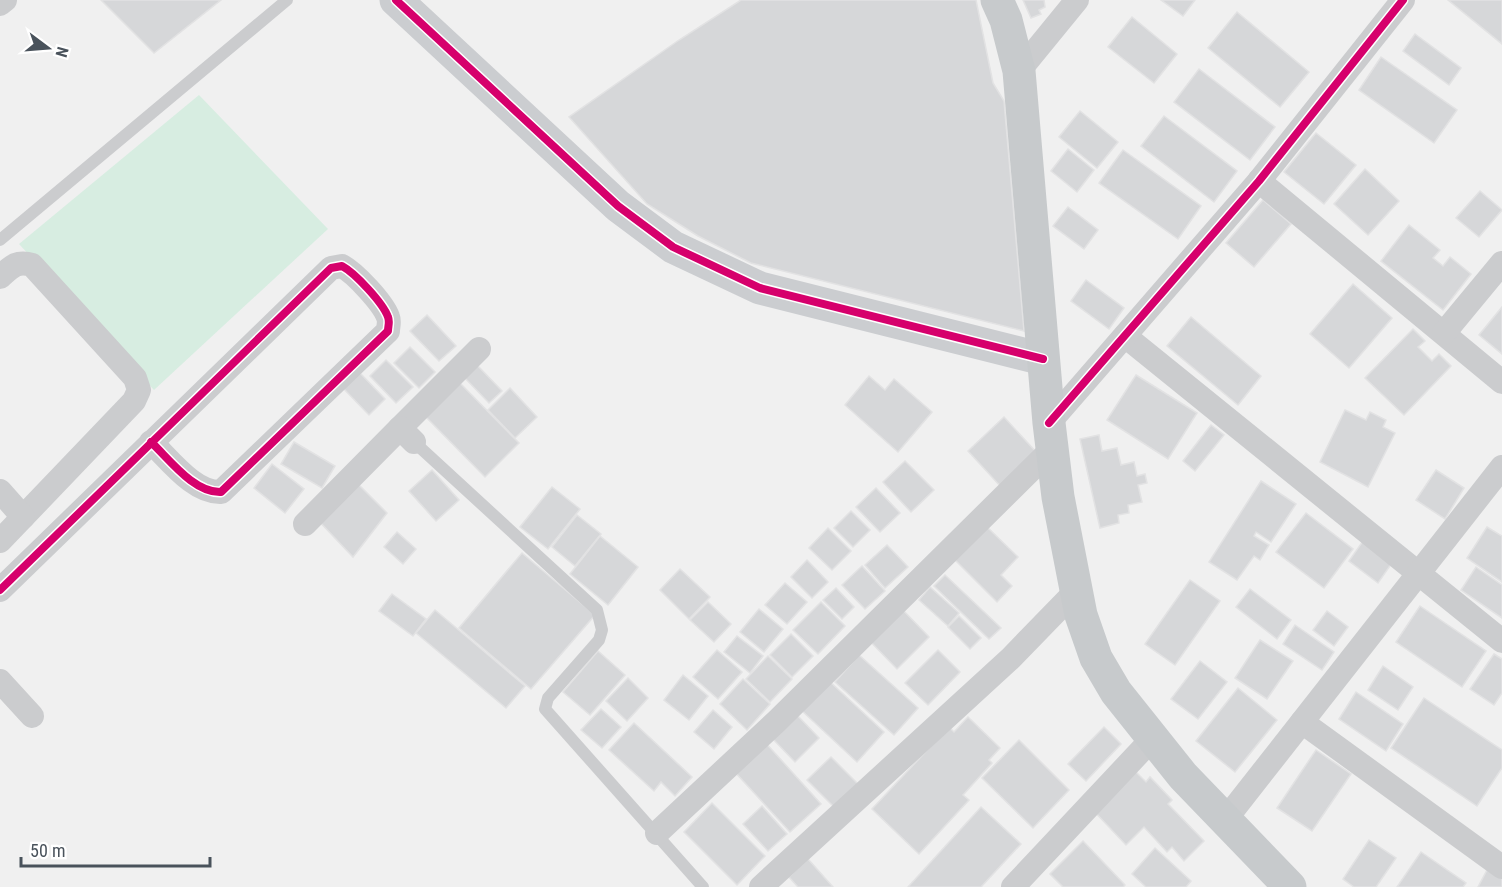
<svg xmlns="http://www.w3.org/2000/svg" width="1502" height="887" font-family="'Roboto Condensed',sans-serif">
	<rect width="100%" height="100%" fill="#f0f0f0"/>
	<path fill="#d7ede1" d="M199 95 328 229 154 390 19 244Z"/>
	<g fill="#d6d7d9" stroke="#e2e2e3" stroke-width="1.5">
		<path d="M101 0H221L154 53Z"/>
		<path d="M741 0H976L993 83 1004 101 1024 331 751 263 698 236 647 204 569 117 679 40Z"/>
		<path d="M1023 0H1044L1045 7 1039 10 1041 14 1031 18Z"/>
		<path d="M1161 0H1195L1183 16Z"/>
		<path d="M1448 0H1502V44Z"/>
		<path d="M1237 12 1309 72 1280 107 1208 48Z"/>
		<path d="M1132 17 1177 54 1154 83 1108 47Z"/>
		<path d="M1415 34 1461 68 1449 85 1403 51Z"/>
		<path d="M1381 57 1457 110 1434 143 1359 90Z"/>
		<path d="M1199 69 1275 127 1250 160 1174 102Z"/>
		<path d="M1080 111 1118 142 1097 168 1059 137Z"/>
		<path d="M1164 116 1237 171 1214 202 1141 146Z"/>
		<path d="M1316 133 1356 165 1324 204 1284 172Z"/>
		<path d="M1068 149 1094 170 1077 192 1051 171Z"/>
		<path d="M1123 150 1201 206 1178 239 1099 183Z"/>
		<path d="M1365 169 1399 201 1368 235 1334 204Z"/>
		<path d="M1480 191 1502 210 1479 237 1456 218Z"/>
		<path d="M1263 200 1291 224 1254 267 1226 243Z"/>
		<path d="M1068 207 1098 230 1084 249 1053 226Z"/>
		<path d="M1409 225 1440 250 1433 258 1443 266 1450 257 1471 274 1443 310 1381 261Z"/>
		<path d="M1086 280 1124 308 1109 329 1071 301Z"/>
		<path d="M1353 284 1392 318 1349 368 1310 334Z"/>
		<path d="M1502 307V354L1479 335Z"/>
		<path d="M427 315 456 346 439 361 410 331Z"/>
		<path d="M1191 317 1261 376 1238 405 1167 346Z"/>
		<path d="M1413 329 1425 341 1418 347 1432 361 1439 354 1451 366 1404 415 1365 378Z"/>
		<path d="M410 347 435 372 419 388 394 363Z"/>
		<path d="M386 360 413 387 396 403 370 376Z"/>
		<path d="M476 364 502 391 489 403 463 376Z"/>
		<path d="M359 372 385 399 369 415 343 388Z"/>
		<path d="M1136 375 1197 413 1168 459 1107 420Z"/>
		<path d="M869 376 885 390 894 379 932 412 898 452 845 405Z"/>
		<path d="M457 380 519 443 485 477 423 414Z"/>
		<path d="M510 388 537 417 515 438 488 410Z"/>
		<path d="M1345 410 1366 420 1370 412 1386 420 1383 427 1395 433 1368 487 1320 462Z"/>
		<path d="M1004 417 1038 454 1002 488 968 451Z"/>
		<path d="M1211 425 1224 435 1195 471 1183 461Z"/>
		<path d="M1099 435 1102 451 1117 448 1121 465 1134 462 1137 476 1145 474 1147 483 1138 485 1142 502 1128 505 1129 513 1118 515 1119 523 1100 528 1080 439Z"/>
		<path d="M294 442 335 466 322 488 281 464Z"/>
		<path d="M905 461 934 490 911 512 883 482Z"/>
		<path d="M272 464 304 489 285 513 254 488Z"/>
		<path d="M432 470 459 500 436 521 409 491Z"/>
		<path d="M1436 470 1464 488 1445 519 1416 500Z"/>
		<path d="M1261 481 1296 504 1271 542 1256 532 1254 536 1269 545 1260 560 1254 556 1237 580 1209 562Z"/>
		<path d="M358 484 387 513 353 557 317 519Z"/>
		<path d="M552 487 580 509 548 549 520 527Z"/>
		<path d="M876 488 900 513 880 532 856 507Z"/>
		<path d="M851 511 870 530 853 547 834 528Z"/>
		<path d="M1306 513 1353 549 1324 588 1276 552Z"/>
		<path d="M577 515 601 534 575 566 552 547Z"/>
		<path d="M985 525 1018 557 1001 575 1012 586 997 602 953 558Z"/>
		<path d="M1487 527 1502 536V582L1467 558Z"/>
		<path d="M828 528 851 551 832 570 809 548Z"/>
		<path d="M397 532 416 549 403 564 384 547Z"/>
		<path d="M600 536 638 567 608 605 570 574Z"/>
		<path d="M1363 541 1392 563 1378 583 1349 561Z"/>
		<path d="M887 545 908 567 885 588 865 565Z"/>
		<path d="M522 553 595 615 531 689 459 628Z"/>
		<path d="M807 560 828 582 812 598 791 577Z"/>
		<path d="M862 566 885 591 865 609 842 585Z"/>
		<path d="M1476 567 1502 585V618L1461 590Z"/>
		<path d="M680 569 710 597 689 619 660 590Z"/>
		<path d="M945 575 1001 628 989 639 934 586Z"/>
		<path d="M1190 580 1220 601 1175 665 1145 644Z"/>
		<path d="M785 583 807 602 787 624 765 605Z"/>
		<path d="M930 587 959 613 948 626 919 600Z"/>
		<path d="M836 588 854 607 842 619 823 600Z"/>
		<path d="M1250 589 1291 620 1277 639 1236 607Z"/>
		<path d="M392 594 426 619 413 636 379 611Z"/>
		<path d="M708 602 731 624 714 642 690 620Z"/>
		<path d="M821 602 845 626 818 654 793 630Z"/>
		<path d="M898 605 929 637 897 669 866 637Z"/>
		<path d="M1420 606 1486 651 1462 687 1396 642Z"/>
		<path d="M759 609 783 629 764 652 740 632Z"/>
		<path d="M435 610 525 686 506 708 416 633Z"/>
		<path d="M1327 611 1348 627 1334 646 1313 630Z"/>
		<path d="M959 616 981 638 970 649 948 627Z"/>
		<path d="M1295 625 1334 652 1322 670 1283 644Z"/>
		<path d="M791 634 813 656 792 677 770 655Z"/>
		<path d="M737 636 763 656 750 673 724 652Z"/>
		<path d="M1260 640 1293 661 1267 699 1235 678Z"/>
		<path d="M717 650 742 672 718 699 693 677Z"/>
		<path d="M938 650 960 672 928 705 905 683Z"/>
		<path d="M598 651 625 675 590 715 563 692Z"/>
		<path d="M1494 654 1502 659V693L1494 705 1470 689Z"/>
		<path d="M859 655 918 708 894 735 835 682Z"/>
		<path d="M768 656 792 679 770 702 746 679Z"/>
		<path d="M1200 661 1227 682 1198 719 1171 699Z"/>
		<path d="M1383 666 1413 687 1398 710 1368 690Z"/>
		<path d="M683 675 708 696 689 720 664 700Z"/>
		<path d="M628 678 648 698 627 721 606 701Z"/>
		<path d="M743 679 770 704 747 730 720 704Z"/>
		<path d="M827 679 884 732 857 762 800 709Z"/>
		<path d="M1238 688 1277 720 1235 772 1196 741Z"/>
		<path d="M1356 692 1403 724 1386 751 1339 719Z"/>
		<path d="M1424 698 1502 750V768L1477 806 1391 748Z"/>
		<path d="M601 709 621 727 602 748 581 730Z"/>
		<path d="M713 710 732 727 714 749 694 732Z"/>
		<path d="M796 714 819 738 795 762 772 738Z"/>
		<path d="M968 717 1000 748 989 760 992 763 963 795 969 800 919 854 872 809 949 727 954 732Z"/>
		<path d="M634 723 692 777 675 796 661 782 654 791 609 750Z"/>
		<path d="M1104 727 1121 744 1086 781 1068 764Z"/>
		<path d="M1019 740 1069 790 1033 828 982 778Z"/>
		<path d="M764 741 821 804 790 832 733 770Z"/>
		<path d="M1316 750 1351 774 1312 831 1277 808Z"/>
		<path d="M831 757 858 784 834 807 807 780Z"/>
		<path d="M1133 769 1146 782 1150 777 1172 800 1168 804 1204 841 1184 861 1172 847 1167 852 1144 827 1126 845 1092 809Z"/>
		<path d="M712 803 765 856 737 885 684 832Z"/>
		<path d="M762 806 787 834 768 851 743 824Z"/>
		<path d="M981 807 1021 844 981 887H908Z"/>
		<path d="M1369 840 1396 858 1376 887H1354L1343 879Z"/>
		<path d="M1083 841 1125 885 1123 887H1063L1050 874Z"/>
		<path d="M1155 848 1191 881 1186 887H1146L1132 874Z"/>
		<path d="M1421 852 1466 883 1463 887H1397Z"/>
		<path d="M808 859 833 887H798L789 877Z"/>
		<path d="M1487 870 1502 878V887H1478Z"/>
	</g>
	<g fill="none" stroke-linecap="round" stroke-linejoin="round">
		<g stroke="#cbccce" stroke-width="12">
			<path d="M0 240 287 0"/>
			<path d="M414 442 597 610 602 630 599 640 548 698 545 709 703 887"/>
		</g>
		<g stroke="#cbccce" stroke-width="24">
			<path d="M0 4 5 0"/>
			<path d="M1019 71 1077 0"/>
			<path d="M1259 181 1502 382"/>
			<path d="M0 277C11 267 17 260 32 265L135 378 139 390 134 401 23 517"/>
			<path d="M1444 333 1502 263"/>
			<path d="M1125 336 1502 641"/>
			<path d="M1049 423 1259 181 1403 0"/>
			<path d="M414 442 400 428 479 349"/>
			<path d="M0 491 23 517 0 541"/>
			<path d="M305 524 400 428"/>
			<path d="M0 590 331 268 342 266C355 273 383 303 388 317 390 322 388 326 388 331L221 492C194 493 170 460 151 442"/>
			<path d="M0 681 32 716"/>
			<path d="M1302 722 1502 867"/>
			<path d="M1225 820 1502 467"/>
			<path d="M657 833 777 721 1052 449"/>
			<path d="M761 887 1011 658 1076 591"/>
			<path d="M1013 887 1152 739"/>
		</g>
		<path stroke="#cbcdd0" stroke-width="33" d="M396 0 618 206 673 247 760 288 1043 359"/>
		<path stroke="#c7cacc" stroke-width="33" d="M997 0 1006 20 1019 71 1049 423 1058 497 1081 615 1096 658 1116 692 1183 776 1290 887"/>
		<defs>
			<g id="cycleway">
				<path d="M396 0 618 206 673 247 760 288 1043 359"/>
				<path d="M1049 423 1259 181 1403 0"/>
				<path d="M0 590 331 268 342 266C355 273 383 303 388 317 390 322 388 326 388 331L221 492C194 493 170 460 151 442"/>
			</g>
		</defs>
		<use href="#cycleway" stroke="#fff" stroke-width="11"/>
		<use href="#cycleway" stroke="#d6006c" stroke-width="8"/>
	</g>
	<g transform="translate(48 48) rotate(106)" stroke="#ffffff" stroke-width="4.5" paint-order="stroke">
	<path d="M0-4.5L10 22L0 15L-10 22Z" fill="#49525b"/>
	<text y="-9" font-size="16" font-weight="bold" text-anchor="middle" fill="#49525b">N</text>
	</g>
	<path d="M21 857v9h189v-9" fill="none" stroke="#49525b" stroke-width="3"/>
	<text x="30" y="857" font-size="18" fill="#49525b" stroke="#ffffff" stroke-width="4.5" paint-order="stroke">50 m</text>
</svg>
